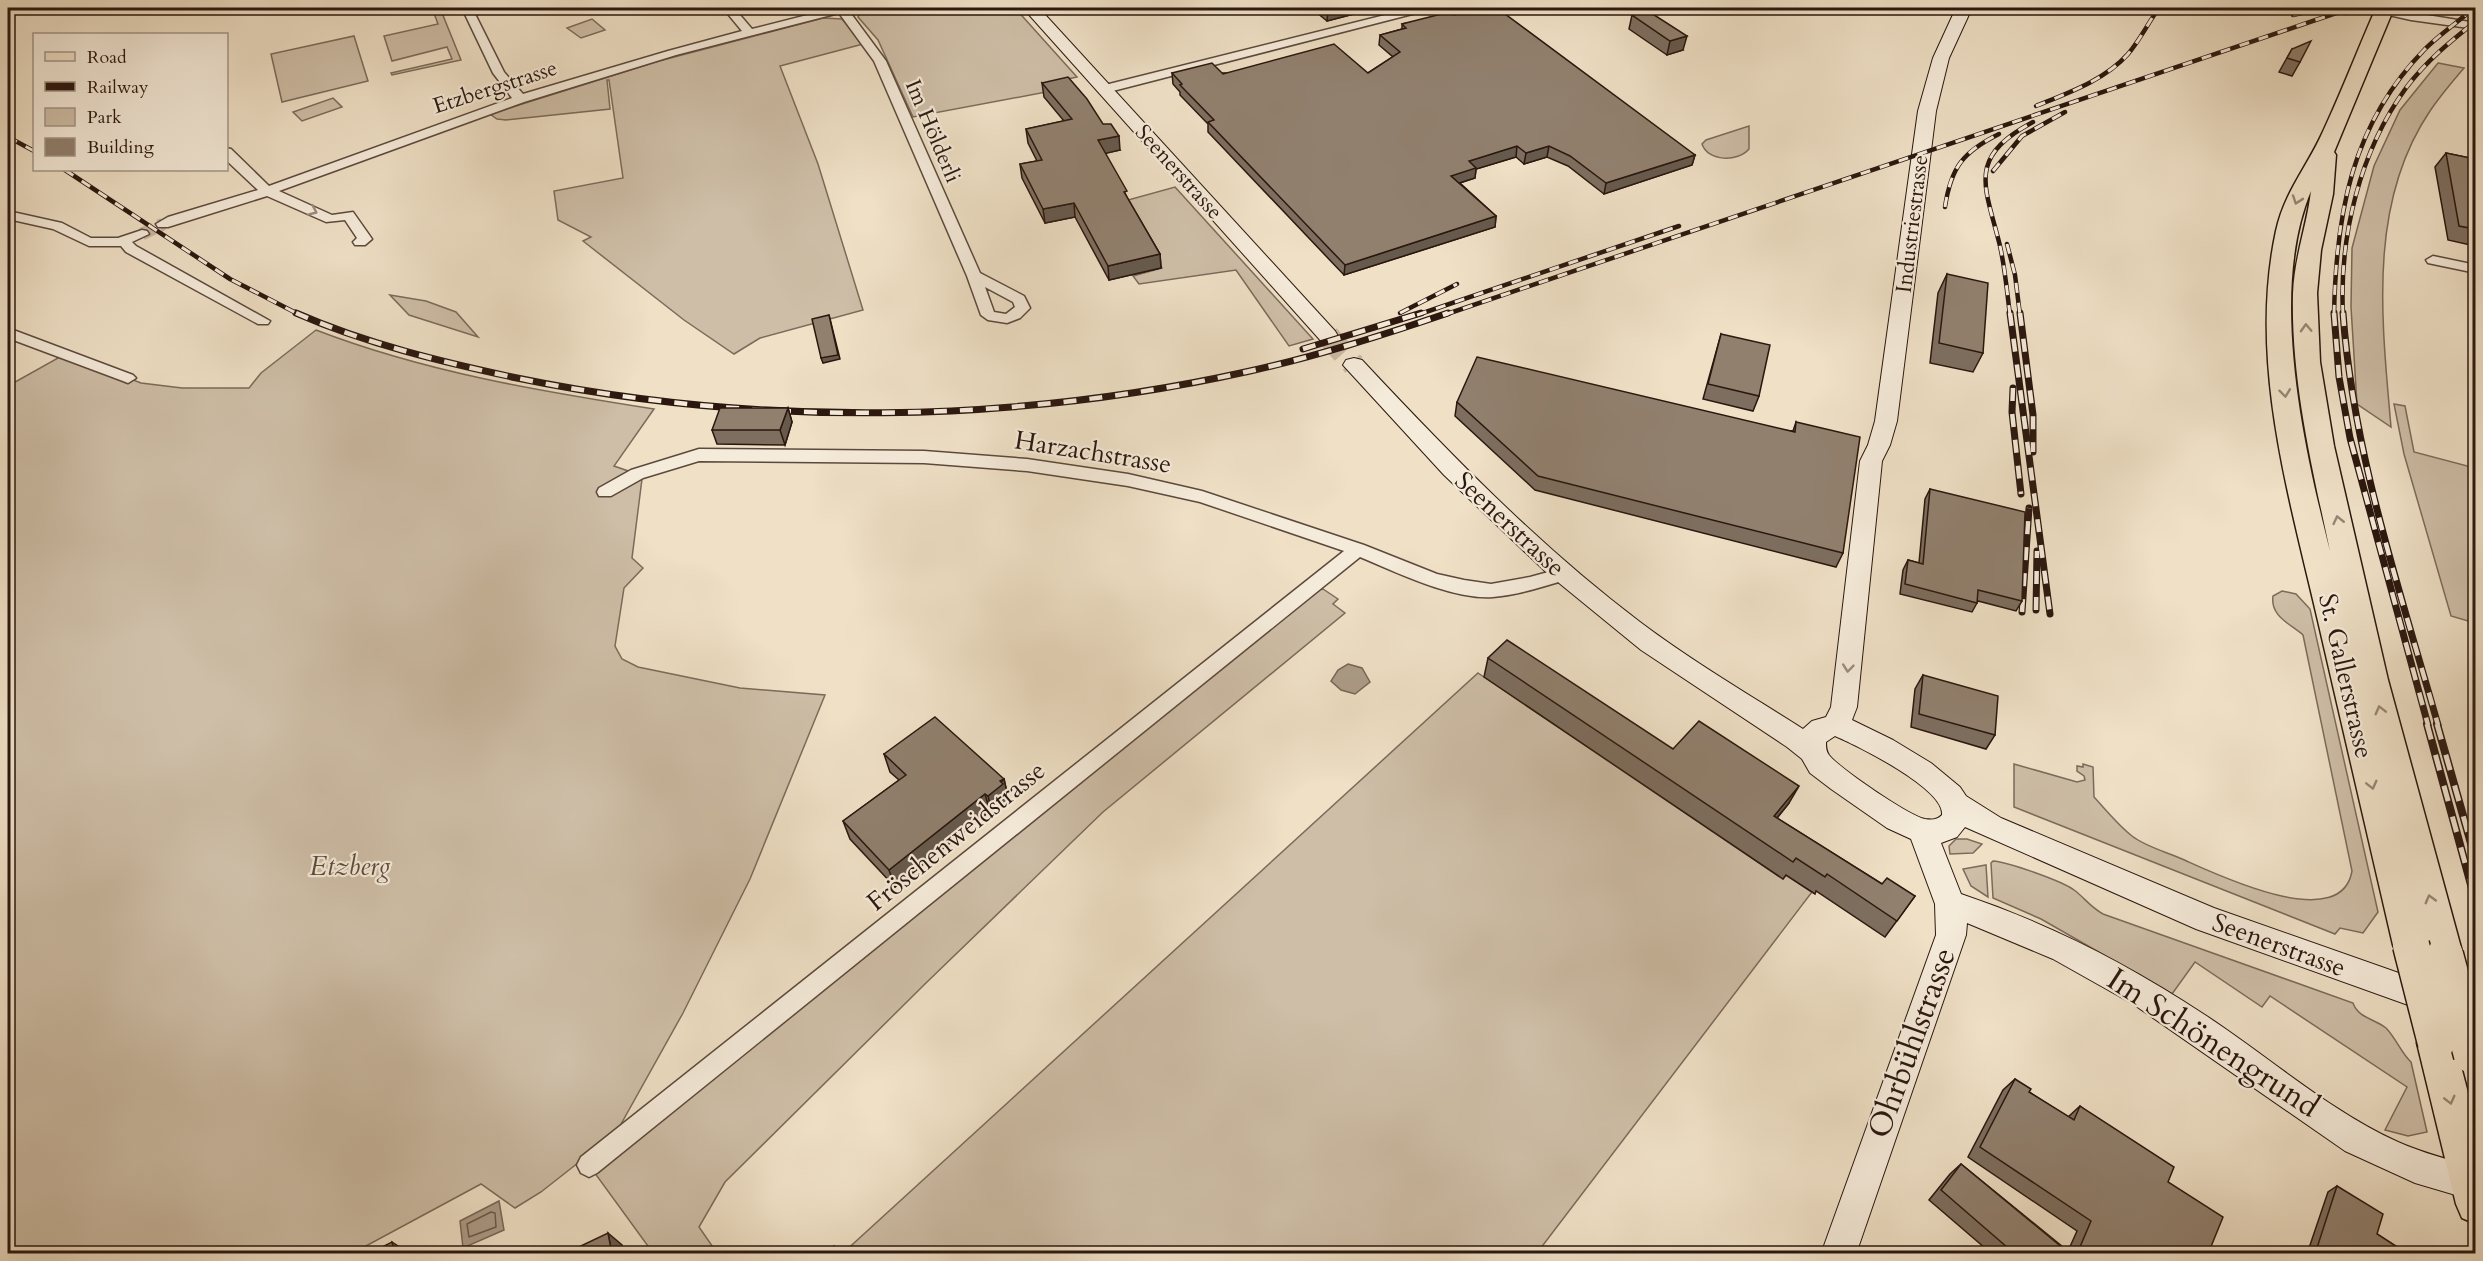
<svg xmlns="http://www.w3.org/2000/svg" width="2483" height="1261" font-family="Cardo,serif">
	<rect width="100%" height="100%" fill="#efe0c6"/>
	<filter id="stains"><feTurbulence type="fractalNoise" baseFrequency=".00333" numOctaves="4"/><feColorMatrix values="0 0 0 0 .2 0 0 0 0 .09 0 0 0 0 .02 0 0 0 .5 -.17"/></filter>
	<radialGradient id="worn" r=".72"><stop offset=".6" stop-color="#630" stop-opacity="0"/><stop offset="1" stop-color="#630" stop-opacity=".3"/></radialGradient>
	<g fill="#cebea7" stroke="#7c6a5b" stroke-width="1.5">
		<path d="M432 8H440L461 60 392 75 391 73 452 59 447 47 392 61 384 36 438 24Z"/>
		<path d="M866 8H1015L1077 77 1058 81 1062 89 913 117 878 40 858 17 861 10Z"/>
		<path d="M823 18 842 19 863 44 780 66 818 164 863 310 760 338 734 354 684 320 583 241 591 237 558 220 554 191 623 178 609 80H607L610 109 506 120 497 119 490 114 659 61Z"/>
		<path d="M592 19 605 30 581 38 567 28Z"/>
		<path d="M354 36 368 81 282 102 271 54Z"/>
		<path d="M2438 63 2464 68C2452 82 2440 96 2430 111 2367 204 2382 322 2391 427L2357 404 2351 307 2352 248 2374 166 2400 110Z"/>
		<path d="M333 98 342 107 302 121 293 112Z"/>
		<path d="M1749 126V149C1738 162 1708 162 1702 144L1706 140Z"/>
		<path d="M1175 187 1313 339 1289 346 1236 270 1139 284 1133 276 1162 268 1130 212 1128 200Z"/>
		<path d="M390 295 426 301 456 312 478 337 409 315Z"/>
		<path d="M316 330C425 372 539 391 654 409L614 466 637 474 642 479 632 558 643 568 624 588 615 646 622 659 638 667 740 688 825 695 750 879 683 1013 616 1133 541 1192 515 1208 481 1184 353 1253 8 1254V386L65 354 141 383 182 388H249L261 373Z"/>
		<path d="M2394 404 2405 406 2414 452 2475 468V623L2451 616 2404 454Z"/>
		<path d="M1323 589 1338 599 1333 604 1345 613 1103 812 927 982 725 1182 699 1227 717 1253H653L594 1172 1306 590Z"/>
		<path d="M2282 591 2296 594 2310 609 2378 912 2363 933 2340 928 2335 934 2014 807V764L2077 782 2085 780 2084 776 2077 771V766L2083 767V764L2093 767 2094 797C2106 810 2118 825 2132 836 2146 847 2167 852 2182 859 2216 874 2341 935 2352 871L2303 635C2291 624 2270 617 2273 596Z"/>
		<path d="M1478 673 1783 879 1786 875 1812 892 1537 1253 842 1254Z"/>
		<path d="M1956 839H1967L1982 844 1973 853 1950 854 1949 846Z"/>
		<path d="M1993 861C2008 862 2062 881 2074 890 2085 898 2089 906 2103 914L2353 1003C2358 1018 2375 1019 2386 1028 2396 1038 2401 1053 2411 1062L2427 1132 2408 1136 2385 1130 2407 1087 2270 996 2262 1007 2195 962 2172 994 2041 919 1993 898 1991 863Z"/>
		<path d="M1986 865 1988 897 1971 886 1963 869Z"/>
	</g>
	<g fill="#ac9c88" stroke="#786758" stroke-width="1.5">
		<path d="M1348 664 1362 668 1370 682 1355 694 1341 690 1331 681 1338 670Z"/>
		<path d="M499 1201 504 1230 463 1248 460 1221Z"/>
	</g>
	<g fill="none" stroke-linecap="round" stroke-linejoin="round">
		<path stroke="#6c5a4c" stroke-width="1.5" d="M491 1212 495 1213 496 1227 469 1237 467 1224Z"/>
		<path stroke="#c8b8a1" stroke-width="13" stroke-dasharray="13 6" stroke-linecap="butt" d="M142 234 163 224"/>
		<path stroke="#c8b8a1" stroke-width="23" stroke-dasharray="23 12" stroke-linecap="butt" d="M1328 336 1354 365"/>
		<defs>
			<g id="street">
				<path d="M462 8H472L504 72 523 94 668 51 742 31 723 8H734L752 29 835 8H851L849 11 886 61 980 273 1024 296 1030 308 1020 318 1007 323 988 320 981 315 967 276 874 61 839 13 676 55 524 102 279 191 332 215 353 212 372 239 365 245H355L353 242 357 238 345 220 326 222 267 196 168 227H158L156 224 168 217 258 190 226 160V148L231 149 269 186 512 98 493 73ZM985 287 1013 302 1015 307 1006 314 994 312Z"/>
				<path d="M1413 8H1430L1428 10 1105 93 1099 89 1101 86Z"/>
				<path d="M2384 8 2476 23V29L2411 20 2380 13V9Z"/>
				<path d="M8 211 62 223 91 238H118L142 230 147 231 149 234 132 242 136 246 270 321 268 324H258L126 252 121 246H89L53 229 8 219Z"/>
				<path d="M2433 256 2476 265V273L2428 263 2426 260Z"/>
				<path d="M8 328 133 375 136 378 128 383 123 381 8 338Z"/>
				<path d="M699 449 924 451 1027 459 1128 474 1202 491 1364 545 1437 574 1464 580 1491 584 1530 577 1563 568 1569 569 1572 574 1569 579C1544 586 1519 595 1493 597 1453 600 1396 572 1360 557L597 1173 589 1177 581 1173 577 1165 581 1157 1344 551 1200 502 1128 486 1027 471 924 463 699 461 643 478 611 496H599L597 492 599 488 631 470Z"/>
			</g>
			<g id="secondary">
				<path d="M1023 8H1039L1335 331 1338 336 1335 341 1328 343 1321 341Z"/>
				<path d="M1956 8H1972L1949 58 1936 111 1897 421 1890 445 1882 461 1857 707 1852 720 1893 740 1931 763 1960 787 1966 796 2001 818 2214 908 2447 990 2452 1000 2447 1010 2436 1015 2196 929 1965 827 1957 837 1941 843 1961 894C2048 923 2128 964 2205 1015 2269 1057 2328 1110 2398 1142 2423 1153 2449 1160 2476 1167V1201L2415 1183 2345 1151 2133 1004 2053 959 1967 923 1966 935 1856 1254H1821L1936 935 1935 904 1911 839 1887 828 1831 789 1810 773 1802 759 1787 747 1641 650 1548 574 1444 475 1343 365 1346 360 1354 358 1362 360C1449 453 1538 545 1640 622 1692 661 1748 694 1803 729L1812 721 1826 717 1831 707 1860 461 1868 445 1875 421 1918 111 1933 58ZM1835 736C1858 746 1945 789 1942 815 1937 820 1932 820 1925 819 1909 816 1839 768 1829 755 1826 751 1826 747 1826 742Z"/>
			</g>
			<g id="primary">
				<path d="M2376 8H2394L2334 152 2336 155 2333 194 2321 250 2317 293 2320 362 2334 446 2388 680 2463 955 2458 967 2445 971 2432 967 2426 951 2424 957 2411 961 2398 957 2393 945C2368 837 2343 729 2318 621 2289 495 2248 361 2276 231 2284 194 2304 171 2320 138 2340 96 2357 51 2376 8ZM2311 191C2307 226 2294 258 2293 294 2291 381 2312 466 2330 551 2304 448 2268 292 2311 191Z"/>
				<path d="M2436 1025 2449 1030 2455 1043 2476 1124V1224L2462 1218 2456 1204 2417 1043 2423 1030Z"/>
			</g>
		</defs>
		<use href="#street" stroke="#5c493d" stroke-width="3"/>
		<use href="#secondary" stroke="#2b170f" stroke-width="2"/>
		<use href="#primary" stroke="#2b170f" stroke-width="3"/>
		<use href="#street" fill="#f5ebda" fill-rule="evenodd"/>
		<use href="#secondary" fill="#f5ebda" fill-rule="evenodd"/>
		<use href="#primary" fill="#efe0c6" fill-rule="evenodd"/>
		<defs>
			<g id="rail-far2">
				<path d="M2345 13 2369 8"/>
				<path d="M2293 15 2324 8"/>
				<path d="M2036 106C2068 93 2105 80 2128 54 2140 40 2148 23 2159 8"/>
				<path d="M8 137 34 151"/>
				<path d="M65 170 230 279 300 315"/>
				<path d="M1993 171 2022 136 2065 112"/>
				<path d="M1945 207C1951 167 1963 152 1999 134"/>
				<path d="M2007 244 2015 275 2020 315"/>
				<path d="M1400 313 1457 284"/>
				<path d="M1417 315 1679 226"/>
				<path d="M1444 315 2351 8"/>
				<path d="M2010 315C2007 292 2005 268 2000 246 1985 185 1966 158 2033 122"/>
				<path d="M2334 315C2336 214 2351 125 2425 49 2440 34 2458 22 2474 8"/>
				<path d="M2343 315C2339 236 2360 151 2406 88 2426 61 2451 41 2476 21"/>
			</g>
			<g id="rail-far1">
				<path d="M296 313C367 344 442 362 517 378 756 427 1012 424 1250 371 1318 356 1383 335 1448 313"/>
				<path d="M2010 313 2050 614"/>
				<path d="M2020 313 2033 415V452"/>
				<path d="M2334 313 2339 377 2350 438 2428 725"/>
				<path d="M2343 313C2353 454 2400 590 2438 725"/>
				<path d="M1303 349 1421 313"/>
				<path d="M2013 388 2012 412 2021 494"/>
				<path d="M2036 610 2037 551"/>
				<path d="M2022 612 2029 508"/>
			</g>
			<g id="rail">
				<path d="M2427 724 2476 903"/>
				<path d="M2437 724 2476 861"/>
			</g>
		</defs>
		<use href="#rail-far2" stroke="#2b170f" stroke-width="4.5"/>
		<use href="#rail-far1" stroke="#2b170f" stroke-width="7"/>
		<use href="#rail" stroke="#2b170f" stroke-width="8"/>
		<use href="#rail-far2" stroke="#f5ebda" stroke-width="3" stroke-dasharray="10" stroke-linecap="butt"/>
		<use href="#rail-far1" stroke="#f5ebda" stroke-width="4.5" stroke-dasharray="13" stroke-linecap="butt"/>
		<use href="#rail" stroke="#f5ebda" stroke-width="5" stroke-dasharray="16" stroke-linecap="butt"/>
		<defs>
			<g id="primary-bridge">
				<path d="M2411 945 2436 1043"/>
				<path d="M2445 955 2472 1055"/>
			</g>
		</defs>
		<use href="#primary-bridge" stroke="#2b170f" stroke-width="39" stroke-linecap="butt"/>
		<use href="#primary-bridge" stroke="#efe0c6" stroke-width="36"/>
	</g>
	<g fill="#7d6e5f" stroke="#2b170f" stroke-width="1.5">
		<path d="M1311 8H1377L1327 21Z"/>
		<path d="M2283 8H2313L2298 11Z"/>
		<path d="M1454 15 1695 155 1692 165 1604 194 1568 166 1547 157 1524 164 1516 157 1476 169 1475 178 1460 183 1496 216 1495 227 1344 275 1208 132V124L1180 95V92L1173 84 1172 73H1368L1393 57 1379 45 1380 35 1402 29V24Z"/>
		<path d="M1632 15 1683 50 1667 55 1629 29Z"/>
		<path d="M2292 49 2300 62 2292 76 2279 72Z"/>
		<path d="M1042 83 1120 150 1105 153 1128 199 1160 254 1161 268 1109 280 1075 217 1045 223 1022 178 1020 164 1037 161 1028 143 1026 129 1064 121 1044 97Z"/>
		<path d="M2446 153 2475 159V246L2448 240 2435 167Z"/>
		<path d="M1947 274 1983 353 1973 372 1930 363 1938 293Z"/>
		<path d="M1721 334 1759 396 1753 411 1703 399Z"/>
		<path d="M1457 402 1793 431 1796 422 1843 553 1836 567 1535 490 1455 416Z"/>
		<path d="M788 408 792 422 785 445 717 444 712 430Z"/>
		<path d="M1930 489 2022 601 2016 611 1978 601 1977 603 1972 612 1900 594 1903 570 1908 560 1919 563 1925 499Z"/>
		<path d="M1488 658 1673 749 1789 803 1777 818 1882 884 1915 896 1885 937 1816 891 1815 894 1786 875 1783 879 1484 677Z"/>
		<path d="M1923 675 1995 735 1986 749 1911 727 1915 689Z"/>
		<path d="M884 754 1004 779 1008 797 1006 798 1007 802 992 814 990 811 895 887 850 839 843 821 899 780 890 772Z"/>
		<path d="M2015 1079 2029 1092 2068 1117 2080 1106 2168 1182 2208 1254H1992L1929 1200 1950 1174 1961 1164 2068 1251 2077 1231 1968 1157 2003 1090Z"/>
		<path d="M2337 1186 2377 1234 2408 1254H2307L2328 1192Z"/>
	</g>
	<g fill="#665a4d" stroke="#2b170f" stroke-width="1.5">
		<path d="M1347 8H1377L1327 21 1328 12Z"/>
		<path d="M2300 8H2313L2298 11Z"/>
		<path d="M1687 36 1683 50 1667 55 1670 41Z"/>
		<path d="M1119 136 1120 150 1099 155 1098 140Z"/>
		<path d="M1517 146 1516 157 1476 169 1475 178 1450 186 1451 176 1469 161Z"/>
		<path d="M1549 146 1547 157 1524 164 1526 153Z"/>
		<path d="M1695 155 1692 165 1604 194 1606 183Z"/>
		<path d="M1074 203 1075 217 1045 223 1043 209Z"/>
		<path d="M1496 216 1495 227 1344 275 1345 265Z"/>
		<path d="M1160 254 1161 268 1109 280 1108 266Z"/>
		<path d="M829 315 840 359 823 363 821 358Z"/>
		<path d="M788 408 792 422 785 445 780 430Z"/>
		<path d="M1004 779 1008 797 1006 798 1007 802 992 814 988 796Z"/>
		<path d="M1799 786 1789 803 1765 833 1774 816Z"/>
		<path d="M985 794 990 811 895 887 889 870Z"/>
		<path d="M608 1233 622 1245 624 1254H612Z"/>
		<path d="M392 1242 401 1248 402 1254H394Z"/>
	</g>
	<g fill="#91806e" stroke="#2b170f" stroke-width="1.5">
		<path d="M1322 8H1347L1328 12Z"/>
		<path d="M1482 8H1497L1695 155 1606 183 1570 156 1549 146 1526 153 1517 146 1469 161 1476 168 1451 176 1496 216 1345 265 1208 122 1214 120 1180 85 1182 84 1172 73 1212 63 1223 74 1334 44 1368 73 1400 52 1380 35 1406 28 1402 24 1449 12 1454 15Z"/>
		<path d="M1648 11 1687 36 1670 41 1632 15Z"/>
		<path d="M2311 41 2300 62 2287 58 2292 49Z"/>
		<path d="M1068 77 1087 99 1103 124H1111L1119 136 1098 140 1127 191 1124 192 1160 254 1108 266 1074 203 1043 209 1020 164 1042 160 1026 129 1072 119 1042 83Z"/>
		<path d="M2446 153 2475 159V229L2459 226Z"/>
		<path d="M1947 274 1988 283 1983 353 1939 343Z"/>
		<path d="M829 315 838 355 821 358 812 319Z"/>
		<path d="M1721 334 1770 345 1759 396 1708 384Z"/>
		<path d="M1477 357 1795 432 1796 422 1860 437 1843 553 1538 476 1457 402Z"/>
		<path d="M720 408H788L780 430H712Z"/>
		<path d="M1930 489 2025 512 2022 601 1978 590 1977 603 1905 584 1908 560 1923 564Z"/>
		<path d="M1507 640 1673 749 1699 721 1799 786 1774 816 1882 884 1887 878 1915 896 1897 921 1827 874 1825 877 1796 858 1793 862 1488 658Z"/>
		<path d="M1923 675 1998 696 1995 735 1919 714Z"/>
		<path d="M935 717 1004 779 1000 781 1003 784 988 796 985 794 889 870 843 821 906 775 884 754Z"/>
		<path d="M2015 1079 2031 1089 2029 1092 2074 1120 2080 1106 2174 1167 2168 1182 2223 1217 2208 1254H2077L2091 1221 1980 1147Z"/>
		<path d="M1961 1164 2070 1254H2015L1941 1190Z"/>
		<path d="M2337 1186 2383 1214 2377 1234 2408 1254H2315Z"/>
		<path d="M608 1233 612 1254H564Z"/>
		<path d="M392 1242 394 1254H368Z"/>
		<path d="M834 1246 840 1254H826Z"/>
	</g>
	<defs><path id="oneway-chevron" d="M-2-3.5L2.5 0L-2 3.5" fill="none" stroke-width="1.6" stroke-linecap="round" stroke-linejoin="round" transform="scale(1.5)"/></defs>
	<g stroke="#978674">
		<use href="#oneway-chevron" transform="translate(2297 200) rotate(109)"/>
		<use href="#oneway-chevron" transform="translate(2306 328) rotate(-92)"/>
		<use href="#oneway-chevron" transform="translate(2285 393) rotate(83)"/>
		<use href="#oneway-chevron" transform="translate(2338 520) rotate(-103)"/>
		<use href="#oneway-chevron" transform="translate(2380 710) rotate(-104)"/>
		<use href="#oneway-chevron" transform="translate(2372 785) rotate(76)"/>
		<use href="#oneway-chevron" transform="translate(2430 899) rotate(-105)"/>
		<use href="#oneway-chevron" transform="translate(2450 1100) rotate(76)"/>
	</g>
	<g stroke="#9a8c7f">
		<use href="#oneway-chevron" transform="translate(313 211) rotate(24)"/>
		<use href="#oneway-chevron" transform="translate(1848 668) rotate(96)"/>
	</g>
	<g text-anchor="middle" dominant-baseline="central" stroke-width="4.5" stroke-linejoin="round" paint-order="stroke">
		<g font-size="22" fill="#2b170f" stroke="#f5ebda">
			<text transform="translate(495 87) rotate(-18)">Etzbergstrasse</text>
			<text transform="translate(933 131) rotate(67)">Im Hölderli</text>
			<text transform="translate(1179 172) rotate(48)">Seenerstrasse</text>
			<text transform="translate(1912 224) rotate(-83)">Industriestrasse</text>
		</g>
		<g font-size="26" fill="#2b170f" stroke="#f5ebda">
			<text transform="translate(1093 452) rotate(9)">Harzachstrasse</text>
			<text transform="translate(1510 524) rotate(43)">Seenerstrasse</text>
			<text transform="translate(2346 676) rotate(77)">St. Gallerstrasse</text>
			<text transform="translate(956 836) rotate(-39)">Fröschenweidstrasse</text>
			<text transform="translate(2279 945) rotate(20)">Seenerstrasse</text>
		</g>
		<g font-size="26" font-style="italic" fill="#5c493d" stroke="#f5ebda">
			<text x="350" y="866">Etzberg</text>
		</g>
		<g font-size="32" fill="#2b170f" stroke="#f5ebda">
			<text transform="translate(1912 1043) rotate(-70)">Ohrbühlstrasse</text>
			<text transform="translate(2213 1043) rotate(33)">Im Schönengrund</text>
		</g>
	</g>
	<rect width="2483" height="1261" fill="none" stroke="#efe0c6" stroke-width="30"/>
	<rect x="9" y="9" width="2465" height="1243" fill="none" stroke="#2b170f" stroke-width="3"/>
	<rect x="15" y="15" width="2453" height="1231" fill="none" stroke="#2b170f" stroke-width="1.5"/>
	<rect x="33" y="33" width="195" height="138" fill="#f5ebda" stroke="#a49689" stroke-width="1.5"/>
	<rect x="45" y="52" width="30" height="9" fill="#efe0c6" stroke="#a49689" stroke-width="1.5"/>
	<text x="87" y="63" font-size="18" fill="#2b170f">Road</text>
	<rect x="45" y="82" width="30" height="9" fill="#2b170f" stroke="#a49689" stroke-width="1.5"/>
	<text x="87" y="93" font-size="18" fill="#2b170f">Railway</text>
	<rect x="45" y="108" width="30" height="18" fill="#cebea7" stroke="#a49689" stroke-width="1.5"/>
	<text x="87" y="123" font-size="18" fill="#2b170f">Park</text>
	<rect x="45" y="138" width="30" height="18" fill="#91806e" stroke="#a49689" stroke-width="1.5"/>
	<text x="87" y="153" font-size="18" fill="#2b170f">Building</text>
	<rect width="100%" height="100%" filter="url(#stains)"/>
	<rect width="100%" height="100%" fill="url(#worn)"/>
</svg>
